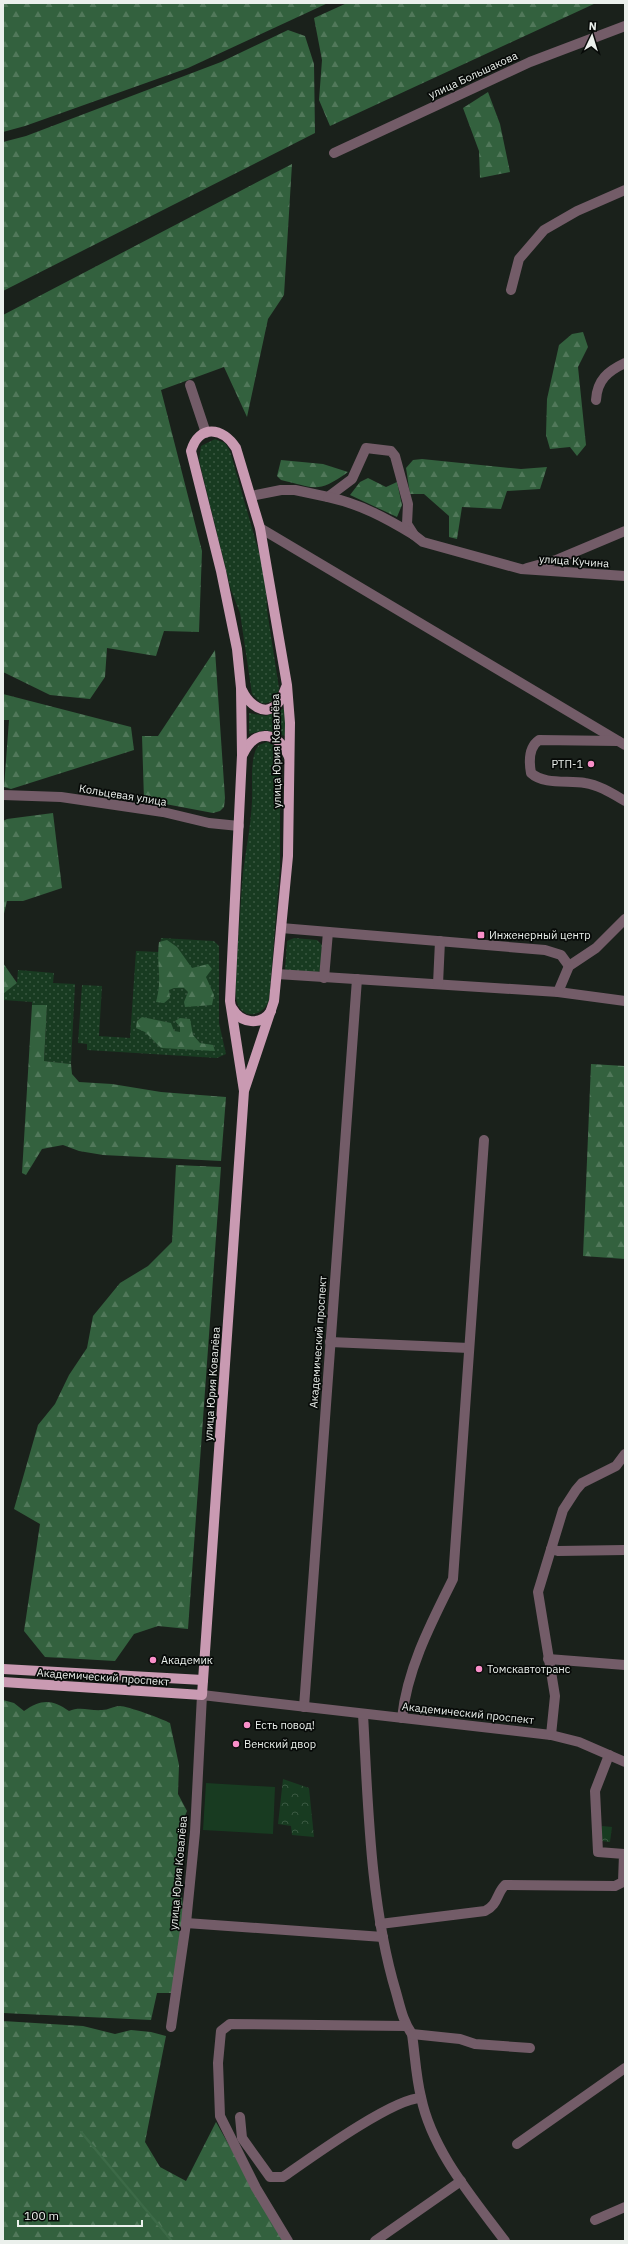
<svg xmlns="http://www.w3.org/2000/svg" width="628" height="2244" font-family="'IBM Plex Sans',sans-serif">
	<defs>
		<pattern id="grass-dots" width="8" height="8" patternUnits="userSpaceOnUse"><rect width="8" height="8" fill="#183b21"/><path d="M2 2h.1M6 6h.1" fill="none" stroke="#3a5841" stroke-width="1.8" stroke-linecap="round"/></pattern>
		<pattern id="forest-firs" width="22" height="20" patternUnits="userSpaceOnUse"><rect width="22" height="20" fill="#33613e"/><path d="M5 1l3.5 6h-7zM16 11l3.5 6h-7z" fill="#51785a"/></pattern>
		<pattern id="park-crowns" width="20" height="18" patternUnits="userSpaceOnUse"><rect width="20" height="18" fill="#183b21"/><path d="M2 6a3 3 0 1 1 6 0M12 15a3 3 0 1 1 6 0" fill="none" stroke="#3a5841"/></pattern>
	</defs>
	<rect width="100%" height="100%" fill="#1a211b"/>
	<g fill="url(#grass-dots)">
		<path d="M215 439 225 443 230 451 260 556 266 587 267 610 279 688C278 699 271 704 261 703L252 694 240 613 231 590 199 460 201 446Z"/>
		<path d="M285 708V736L266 730 249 734V713L266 716Z"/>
		<path d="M267 742 279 748 280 753V868L269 1000C262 1020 238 1019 236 997 234 979 237 960 238 942 240 919 241 896 243 873 246 849 251 825 252 801 253 786 249 755 259 745Z"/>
		<path d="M161 938 214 941 219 946V1023L226 1054 217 1058 87 1050V1044L78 1043 82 985 102 986 99 1036 130 1038 136 951 159 952Z"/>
		<path d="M294 938 317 940 322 945 321 970 315 974 285 970 287 941Z"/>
		<path d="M18 970 54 973 53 983 75 984 71 1064 44 1061 47 1006 32 1005V1002L3 1000V994L17 983Z"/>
	</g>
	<g fill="url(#forest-firs)">
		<path d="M3 3H328L188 68 25 126 3 132Z"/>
		<path d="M347 3H596L330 126 319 100 322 60 314 18Z"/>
		<path d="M288 30 305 36 314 64 315 133 3 291V142L26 136 221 62Z"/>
		<path d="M488 92 500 124 510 172 480 178 479 151 463 108Z"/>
		<path d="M292 164 284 295 268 319 247 417 224 367 161 390 202 551 199 632 164 631 156 656 107 648 105 677 90 699 50 695 3 672V315Z"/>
		<path d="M583 332 588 347 578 367 586 445 577 456 570 447 550 449 546 435 547 399 559 345 572 334Z"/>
		<path d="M422 459 521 469 547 467 540 489 507 491 501 509 462 507 457 539 449 537V516L424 494H410L406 468 413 460Z"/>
		<path d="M281 460 323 464 348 472C317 494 316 488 281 480L277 476Z"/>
		<path d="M368 478 386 487 397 482 402 505 397 517 350 495 360 482Z"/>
		<path d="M215 650 225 798 224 807 220 811 213 813 144 800 142 736H158Z"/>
		<path d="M3 694 131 727 134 750 11 789 4 787 9 720H3Z"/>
		<path d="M53 813 62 888 23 901H7L3 918V821L7 819Z"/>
		<path d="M167 940 177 947 192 968 208 964 212 969 206 977 214 995 212 1005 185 1007 184 1002 188 992 184 988H174L169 990 170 998 164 1003 156 1002C163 978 156 966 159 942Z"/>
		<path d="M3 963 17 983 3 994Z"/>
		<path d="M32 1005H47L44 1061 71 1064 72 1074 79 1082 112 1084 161 1092 226 1097 221 1161 103 1155 79 1151 63 1145 42 1149 26 1175 22 1173Z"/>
		<path d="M142 1017 171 1023 174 1031 180 1032V1027L175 1021 180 1018 190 1019 193 1035 200 1043 213 1045 215 1051 161 1048 145 1032 136 1028 137 1021Z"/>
		<path d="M591 1064 625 1066V1259L583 1256Z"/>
		<path d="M176 1165 221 1167 188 1629 158 1626 134 1634 115 1661 45 1657 24 1631 40 1524 14 1509 38 1425 55 1404 69 1375 87 1348 93 1316 120 1283 148 1266 172 1242Z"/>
		<path d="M3 1700 14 1703 24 1711C41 1699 52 1699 69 1711 80 1706 90 1711 102 1710 108 1710 114 1706 120 1706 127 1706 163 1719 170 1723L179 1765 178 1794 187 1811C170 1847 185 1888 183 1926 182 1948 176 1971 173 1993H157L151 2020 3 2013Z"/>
		<path d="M3 2021 83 2026 115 2034 131 2030 151 2032 166 2036 145 2142 160 2167 186 2181 216 2122 283 2241H3Z"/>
	</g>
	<g fill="url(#park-crowns)">
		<path d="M283 1779 309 1788 314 1837 292 1835 291 1826 278 1824Z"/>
		<path d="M602 1826 612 1827 610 1842 601 1841Z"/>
	</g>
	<path fill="#183b21" d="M206 1783 275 1787 273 1834 203 1830Z"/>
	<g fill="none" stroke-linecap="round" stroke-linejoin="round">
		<path stroke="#3c6a47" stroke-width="2.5" d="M81 2132 172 2241"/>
		<g stroke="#735c68" stroke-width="10">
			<path d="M334 153 530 62 625 26"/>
			<path d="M511 290 519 259 544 230 577 211 625 190"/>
			<path d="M190 385 206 433"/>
			<path d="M596 400C597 380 608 371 625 363"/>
			<path d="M251 496 281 490H295L328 497 352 479 366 448 391 451 395 456 408 504 407 524 414 535 423 542 521 569 625 576"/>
			<path d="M328 497C360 504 386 518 414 535"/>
			<path d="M260 528 625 745"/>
			<path d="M527 568 556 560 625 531"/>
			<path d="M618 741 539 740C529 747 529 762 531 773 544 785 568 780 585 783 599 785 613 794 625 801"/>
			<path d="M3 795 61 797 163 812 209 823 239 826"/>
			<path d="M281 928 545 950 561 955 569 966"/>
			<path d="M277 974 558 992 625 1001"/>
			<path d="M324 978 328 932"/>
			<path d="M438 984 440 941"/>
			<path d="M558 992 569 966 596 948 625 919"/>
			<path d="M330 1342 469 1348"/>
			<path d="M551 1549 558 1551 625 1550"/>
			<path d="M548 1659 625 1665"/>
			<path d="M304 1707 357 979"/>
			<path d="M363 1714C368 1803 370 1906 396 1992 400 2006 403 2022 412 2034 415 2055 416 2077 421 2097 432 2151 473 2198 505 2241"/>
			<path d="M402 1718C407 1669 431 1623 453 1579L484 1140"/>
			<path d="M551 1735 555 1696 538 1592 563 1510 576 1490 582 1483 616 1466 625 1454"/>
			<path d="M186 1923 383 1937"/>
			<path d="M380 1924 485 1911C498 1905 496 1894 505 1885L615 1886 623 1882 624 1854 598 1852 595 1791 609 1755"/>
			<path d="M171 2027 186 1923 195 1832 202 1695 551 1735 579 1742 625 1762"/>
			<path d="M412 2034 460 2039 475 2044 530 2048"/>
			<path d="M240 2117 242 2138 270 2177H283C309 2159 393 2098 421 2098"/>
			<path d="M517 2144 625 2068"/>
			<path d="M595 2220 625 2207"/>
			<path d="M288 2241 256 2188 220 2116 218 2063 221 2031 230 2024 406 2026"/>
			<path d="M375 2241 461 2181"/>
		</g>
		<g stroke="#c99ab2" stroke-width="10">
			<path d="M242 690C248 703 265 719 278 703 282 699 284 692 286 687"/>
			<path d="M243 754C256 727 278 732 289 757"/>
			<path d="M232 1008C241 1024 261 1026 271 1011"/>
			<path d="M3 1669 203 1680"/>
			<path d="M3 1682 202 1695 244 1091 230 1001 242 755 241 688 237 649 221 571 191 451C199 424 223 427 236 448L260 528 287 685 290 723 288 856 274 1001 244 1091"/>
		</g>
	</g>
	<g fill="#f98fc9" stroke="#070a08" stroke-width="1.5">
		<circle cx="591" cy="764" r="4"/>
		<rect x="477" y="931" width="8" height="8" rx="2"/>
		<circle cx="153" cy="1660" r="4"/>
		<circle cx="479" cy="1669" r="4"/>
		<circle cx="247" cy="1725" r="4"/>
		<circle cx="236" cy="1744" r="4"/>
	</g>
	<g text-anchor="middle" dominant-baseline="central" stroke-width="3.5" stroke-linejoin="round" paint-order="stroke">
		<g font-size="11" fill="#ebf0ec" stroke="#070a08">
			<text transform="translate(473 75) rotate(-25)">улица Большакова</text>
			<text transform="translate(574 561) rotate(4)">улица Кучина</text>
			<text transform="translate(276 751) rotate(-91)">улица Юрия Ковалёва</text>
			<text transform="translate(123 795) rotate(9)">Кольцевая улица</text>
			<text transform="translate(318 1342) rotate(-86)">Академический проспект</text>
			<text transform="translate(212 1384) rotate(-86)">улица Юрия Ковалёва</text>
			<text transform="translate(103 1677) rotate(4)">Академический проспект</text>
			<text transform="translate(468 1713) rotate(6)">Академический проспект</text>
			<text transform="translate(178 1873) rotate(-85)">улица Юрия Ковалёва</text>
		</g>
		<g font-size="11" fill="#ebf0ec" stroke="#070a08" text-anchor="start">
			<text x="583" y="764" text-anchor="end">РТП-1</text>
			<text x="489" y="935">Инженерный центр</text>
			<text x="161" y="1660">Академик</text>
			<text x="487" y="1669">Томскавтотранс</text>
			<text x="255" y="1725">Есть повод!</text>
			<text x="244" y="1744">Венский двор</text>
		</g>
	</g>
	<rect width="628" height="2244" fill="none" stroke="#ebf0ec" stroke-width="8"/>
	<g transform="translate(592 36) rotate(4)" stroke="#070a08" stroke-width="3" paint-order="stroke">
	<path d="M0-3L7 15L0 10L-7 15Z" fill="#ebf0ec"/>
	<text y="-6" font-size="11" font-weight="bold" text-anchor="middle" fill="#ebf0ec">N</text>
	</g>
	<path d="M18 2220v6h124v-6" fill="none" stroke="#ebf0ec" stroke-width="2"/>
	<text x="24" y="2220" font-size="12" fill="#ebf0ec" stroke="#070a08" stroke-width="3" paint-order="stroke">100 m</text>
</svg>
